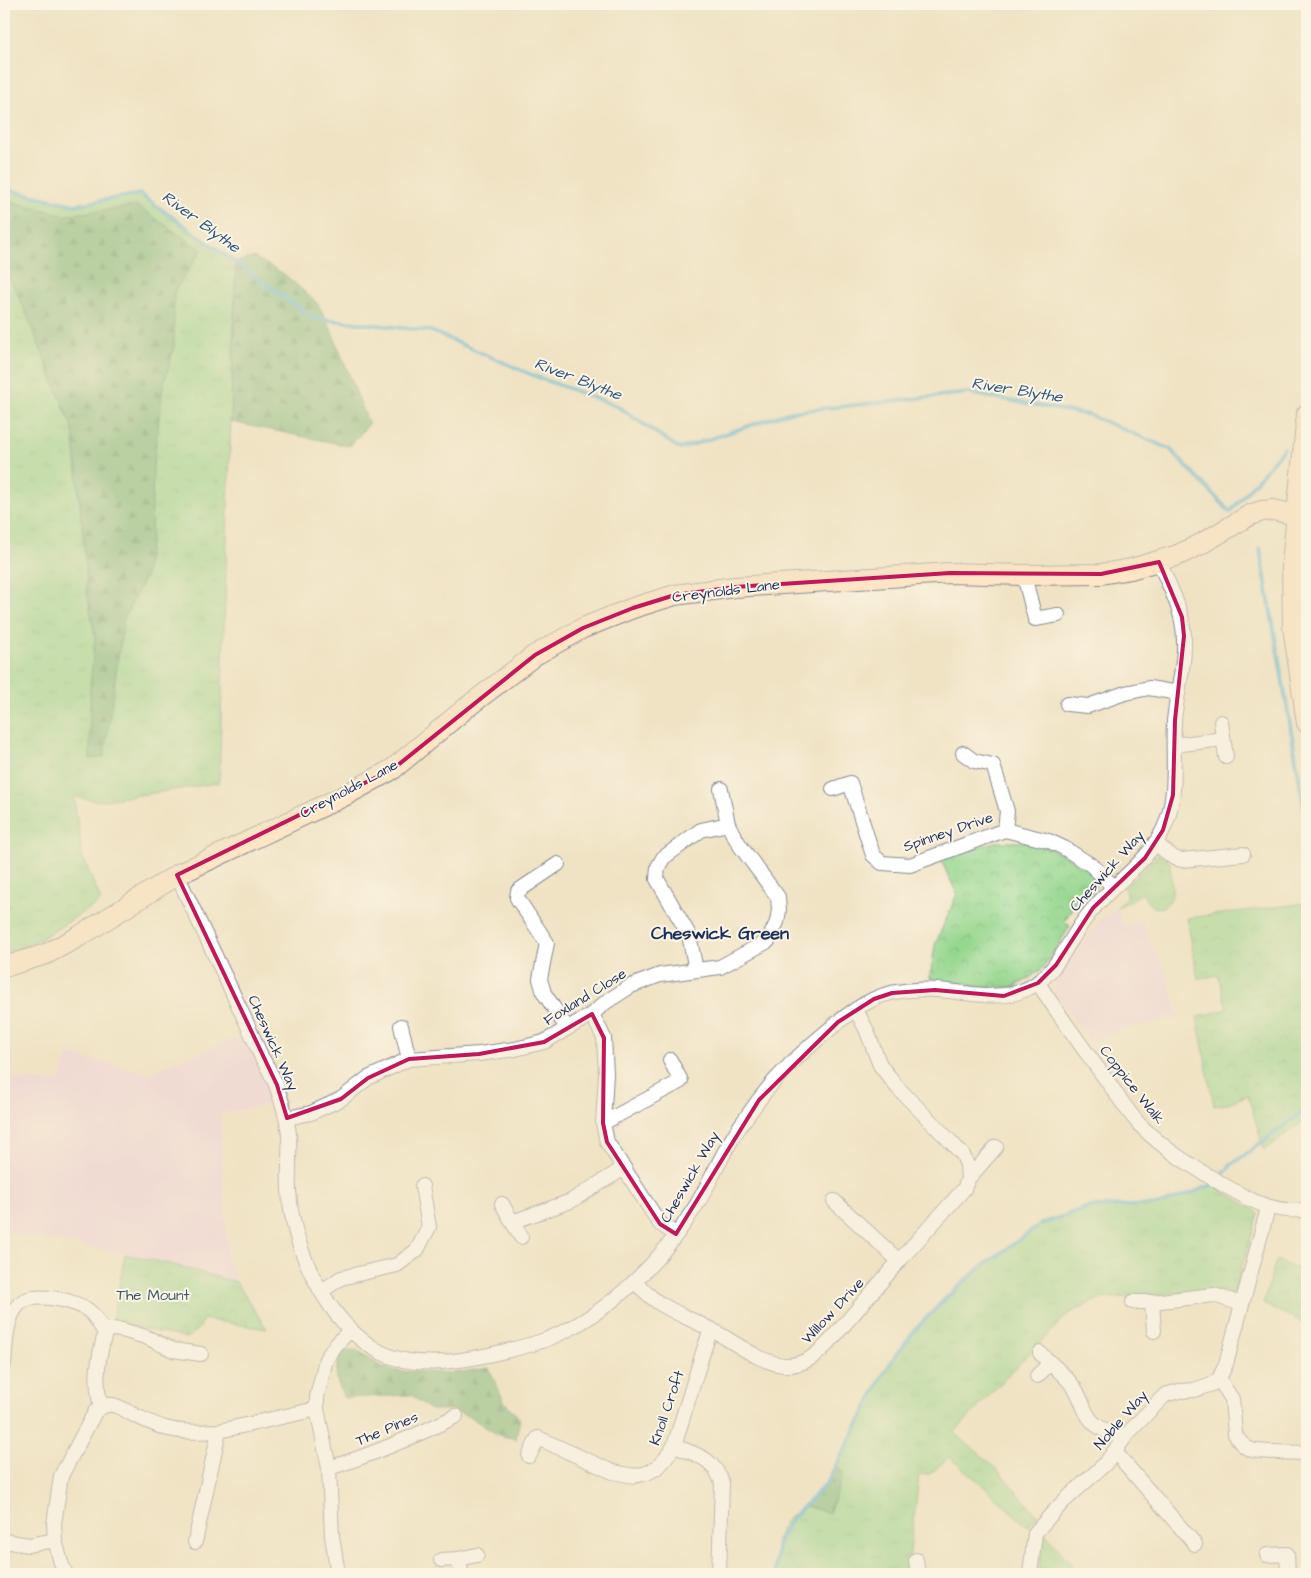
<svg xmlns="http://www.w3.org/2000/svg" width="1311" height="1578" font-family="'Architects Daughter',sans-serif">
	<defs>
		<pattern id="grass-tufts" width="24" height="20" patternUnits="userSpaceOnUse" patternTransform="scale(1.25)"><rect width="24" height="20" fill="#95d78f"/><path d="M3 7l-1-3M5 7V3M7 7l1-3M15 17l-1-3M17 17v-4M19 17l1-3" fill="none" stroke="#80b97e"/></pattern>
		<pattern id="forest-firs" width="22" height="20" patternUnits="userSpaceOnUse" patternTransform="scale(1.25)"><rect width="22" height="20" fill="#78b87a"/><path d="M5 1l3.5 6h-7zM16 11l3.5 6h-7z" fill="#629667"/></pattern>
		<pattern id="park-crowns" width="20" height="18" patternUnits="userSpaceOnUse" patternTransform="scale(1.25)"><rect width="20" height="18" fill="#95d78f"/><path d="M2 6a3 3 0 1 1 6 0M12 15a3 3 0 1 1 6 0" fill="none" stroke="#80b97e"/></pattern>
	</defs>
	<rect width="100%" height="100%" fill="#fcf5e5"/>
	<filter id="ink" filterUnits="userSpaceOnUse"><feTurbulence type="fractalNoise" baseFrequency=".02" numOctaves="2"/><feDisplacementMap in="SourceGraphic" scale="10" xChannelSelector="R" yChannelSelector="G"/><feConvolveMatrix kernelMatrix="1 2 1 2 8 2 1 2 1" color-interpolation-filters="sRGB"/></filter>
	<filter id="wash" filterUnits="userSpaceOnUse"><feTurbulence type="fractalNoise" baseFrequency=".0096" numOctaves="4" result="noise"/><feDisplacementMap in="SourceGraphic" scale="20" xChannelSelector="R" yChannelSelector="G"/><feGaussianBlur stdDeviation="1.12" result="paint"/><feColorMatrix in="noise" values="0 0 0 0 0 0 0 0 0 0 0 0 0 0 0 0 0 1.4 0 .05"/><feComposite in="paint" operator="in"/></filter>
	<g filter="url(#wash)">
		<rect width="100%" height="100%" fill="#f0e3c4"/>
		<g fill="#f0d0e5">
			<path d="M1116 909 1124 927 1141 919 1165 970 1179 1017 1122 1030 1091 1043 1055 992V981L1103 916Z"/>
			<path d="M243 1035 275 1103 220 1114 228 1258 236 1282 174 1265 125 1254 4 1232V1078L59 1082 68 1054 152 1074 165 1066Z"/>
		</g>
		<g fill="url(#grass-tufts)" stroke="#588376">
			<path d="M4 189 75 205 140 194 236 262 219 783 99 801 74 797 82 855 101 901 41 939 4 953Z"/>
			<path d="M1158 854 1170 862C1170 872 1173 885 1172 894 1171 905 1157 913 1149 904 1146 901 1145 897 1143 893L1116 909 1127 896 1124 888Z"/>
			<path d="M1214 1185 1259 1213 1233 1295 1221 1290 1099 1299 1068 1314 1018 1365 954 1433 992 1464 1038 1516 1028 1527 979 1482 949 1457 930 1474 919 1475 909 1561 910 1574H774C776 1555 774 1531 789 1517 794 1513 801 1510 806 1506L829 1513 843 1474 836 1465 865 1412 881 1378 895 1356 915 1330 946 1298 980 1268 1041 1224 1071 1212 1089 1207 1159 1205Z"/>
			<path d="M1276 1260 1307 1273V1324L1263 1304Z"/>
		</g>
		<g fill="url(#forest-firs)" stroke="#4a746c">
			<path d="M4 200 65 215 137 206 202 250 174 292V347L163 387 153 466 151 537 145 577 124 618 104 757 90 759V686L95 636 87 593 85 557 73 430 24 308 4 266Z"/>
			<path d="M254 257 284 274 317 303 330 327 369 424 350 446 231 422 236 262Z"/>
			<path d="M356 1350 379 1365 396 1371 452 1373 489 1368 504 1401 520 1419 516 1439 498 1435 470 1417 451 1410H430L411 1395 344 1398 336 1378 338 1358 345 1351Z"/>
			<path d="M836 1465 843 1474 829 1513 806 1506 826 1484Z"/>
		</g>
		<g fill="url(#park-crowns)" stroke="#588376">
			<path d="M994 842H1025L1041 844 1085 866 1097 882 1095 890 1087 896 1078 897 1064 922 1070 926 1044 967 1028 979 1015 987H975L930 978 935 945 957 894 941 860Z"/>
			<path d="M1307 903V1120L1293 1129 1264 1150 1248 1095 1226 1104 1214 1106 1197 1017 1227 1009 1218 975 1198 979 1187 918Z"/>
			<path d="M125 1254 174 1265 236 1282 267 1329 203 1319 200 1327 187 1338 112 1322Z"/>
			<path d="M1044 1532 1080 1574H1038Z"/>
		</g>
		<g fill="none" stroke-linecap="round" stroke-linejoin="round">
			<g stroke="#56b4d5" stroke-width="4">
				<path d="M4 189 75 205 140 194 313 318 431 331 537 377 617 406 680 449 790 412 968 393 1089 415 1170 449 1230 512 1284 448"/>
				<path d="M1260 548 1307 824"/>
				<path d="M1220 1178 1231 1165 1307 1109"/>
				<path d="M775 1574 778 1542 786 1527 792 1518 826 1484 865 1412 881 1378 895 1356 915 1330 946 1298 980 1268 1041 1224 1089 1207 1159 1205 1215 1184"/>
			</g>
		</g>
	</g>
	<g filter="url(#ink)">
		<g fill="none" stroke-linecap="round" stroke-linejoin="round">
			<defs>
				<g id="street">
					<path d="M1024 575 1035 619 1058 615"/>
					<path d="M1067 704 1088 706 1125 693 1149 688 1178 693"/>
					<path d="M1221 722 1226 757"/>
					<path d="M1174 745 1223 739"/>
					<path d="M963 753 974 761 993 765 1007 811 1005 830"/>
					<path d="M833 789 850 783 873 855 882 863 910 865 1005 830 1049 841 1064 848 1091 865 1105 878 1113 887"/>
					<path d="M1155 843 1174 858 1182 860 1243 854"/>
					<path d="M558 864 518 891 517 898 547 943 540 979 544 993 567 1028"/>
					<path d="M177 875C200 924 224 974 247 1024 252 1035 257 1047 262 1058 268 1068 275 1079 278 1091 283 1105 288 1120 289 1135 290 1153 288 1172 289 1190 292 1248 327 1323 380 1352 413 1369 454 1362 488 1355 509 1350 531 1346 550 1338 610 1313 664 1259 697 1204 710 1183 719 1160 732 1139 739 1126 749 1114 758 1101 777 1075 810 1045 836 1024 847 1015 861 1005 874 999 901 986 936 989 964 993 983 995 1001 998 1019 992 1054 981 1065 946 1085 919 1108 886 1145 867 1163 830 1179 797 1172 757 1174 721 1177 688 1189 654 1182 621 1178 601 1167 581 1159 562"/>
					<path d="M696 970 689 935 657 879 658 867 663 858 701 830 728 824"/>
					<path d="M1038 983C1061 1018 1085 1051 1110 1085 1120 1099 1130 1115 1142 1127 1166 1151 1194 1167 1222 1184 1251 1201 1272 1213 1307 1210"/>
					<path d="M592 1014 604 1038 606 1074 603 1123 607 1142 660 1224 676 1234"/>
					<path d="M401 1026 409 1059"/>
					<path d="M287 1118 311 1113 341 1099 368 1078 409 1059 479 1054 515 1049 544 1042 592 1014 606 1002 631 986 660 975 720 967 768 941 777 922 779 910 778 897 741 847 733 834 728 824 721 789"/>
					<path d="M603 1123 681 1081 670 1060"/>
					<path d="M968 1179 996 1147"/>
					<path d="M834 1201 899 1261"/>
					<path d="M502 1204 521 1237"/>
					<path d="M512 1222 571 1201 624 1168"/>
					<path d="M635 1283C643 1289 650 1297 659 1303 675 1313 693 1320 710 1329 732 1340 761 1364 785 1365 805 1366 818 1354 831 1340L899 1261 964 1189 968 1179 967 1165 963 1155 950 1141 897 1087 880 1065 866 1029 856 1010"/>
					<path d="M322 1291 341 1278 397 1265 417 1250 429 1227 422 1186"/>
					<path d="M1133 1302H1152L1214 1295 1241 1304"/>
					<path d="M1152 1302 1154 1331"/>
					<path d="M105 1333 110 1329 122 1330 146 1337 173 1350 201 1354"/>
					<path d="M1040 1353C1051 1364 1064 1374 1073 1386 1079 1393 1081 1401 1085 1410 1092 1427 1108 1433 1125 1437"/>
					<path d="M4 1364C6 1344 5 1319 19 1304 33 1291 76 1300 89 1311 96 1316 100 1326 105 1333 98 1360 94 1379 101 1407"/>
					<path d="M1037 1376 1050 1363"/>
					<path d="M1219 1379 1232 1399 1235 1434C1238 1441 1245 1448 1252 1450 1267 1453 1291 1452 1307 1453"/>
					<path d="M674 1446C697 1455 713 1457 722 1483L719 1574"/>
					<path d="M1115 1452 1195 1544"/>
					<path d="M529 1456 538 1438 613 1472 634 1476 647 1473 658 1467 666 1458 674 1446 704 1349 711 1329"/>
					<path d="M329 1468C374 1454 414 1437 456 1416"/>
					<path d="M4 1541 29 1545 55 1540"/>
					<path d="M195 1542 219 1431"/>
					<path d="M1267 1555 1287 1554 1288 1574"/>
					<path d="M458 1559 462 1574"/>
					<path d="M441 1560 458 1559 477 1555"/>
					<path d="M916 1560 918 1574"/>
					<path d="M66 1574 61 1563 55 1540 54 1524 61 1476 95 1412C112 1397 121 1409 136 1416 145 1420 155 1425 165 1428 182 1433 202 1432 219 1431L317 1409"/>
					<path d="M338 1574 332 1536 329 1468 317 1409V1397L326 1359 335 1346 351 1329"/>
					<path d="M1030 1574 1035 1533 1049 1517 1064 1501 1105 1464 1128 1433 1165 1395 1179 1391 1194 1390 1212 1384 1219 1379 1226 1364 1268 1208"/>
				</g>
				<g id="secondary">
					<path d="M1307 414 1292 564 1293 627 1307 723"/>
					<path d="M4 967 46 954 78 937 177 875 344 796 393 769 466 708 535 655 583 628 633 608 675 595 735 587 950 573 1024 575 1101 574 1131 569 1178 555 1201 544 1250 515 1262 511 1273 510 1307 517"/>
				</g>
			</defs>
			<use href="#street" stroke="#868991" stroke-width="16"/>
			<use href="#secondary" stroke="#868991" stroke-width="22"/>
			<use href="#street" stroke="#fff" stroke-width="14"/>
			<use href="#secondary" stroke="#fde5c5" stroke-width="20"/>
		</g>
	</g>
	<path d="M0 0H1311V1578H0ZM1159 562 1182 617 1184 636 1175 720 1173 795 1163 830 1145 858 1093 908 1056 965 1038 983 1004 996 935 990 892 993 874 999 838 1022 759 1100 676 1234 660 1224 607 1142 603 1123 604 1038 592 1014 544 1042 479 1054 409 1059 368 1078 341 1099 287 1118 277 1085 177 875 393 769 535 655 583 628 633 608 675 595 735 587 950 573 1101 574Z" fill="#f0e3c4" fill-opacity=".55" fill-rule="evenodd"/>
	<path fill="none" stroke="#c2185b" stroke-width="4" stroke-linejoin="round" d="M1159 562 1182 617 1184 636 1175 720 1173 795 1163 830 1145 858 1093 908 1056 965 1038 983 1004 996 935 990 892 993 874 999 838 1022 759 1100 676 1234 660 1224 607 1142 603 1123 604 1038 592 1014 544 1042 479 1054 409 1059 368 1078 341 1099 287 1118 277 1085 177 875 393 769 535 655 583 628 633 608 675 595 735 587 950 573 1101 574Z"/>
	<g text-anchor="middle" dominant-baseline="central" stroke-width="4" stroke-linejoin="round" paint-order="stroke">
		<g font-size="15" fill="#1b2f5e" stroke="#fcf5e5">
			<text transform="translate(726 591) rotate(-7)">Creynolds Lane</text>
			<text transform="translate(349 789) rotate(-28)">Creynolds Lane</text>
			<text transform="translate(948 832) rotate(-19)">Spinney Drive</text>
			<text transform="translate(1107 871) rotate(-48)">Cheswick Way</text>
			<text transform="translate(585 997) rotate(-32)">Foxland Close</text>
			<text transform="translate(273 1043) rotate(66)">Cheswick Way</text>
			<text transform="translate(1132 1085) rotate(52)">Coppice Walk</text>
			<text transform="translate(690 1177) rotate(-60)">Cheswick Way</text>
			<text transform="translate(833 1311) rotate(-47)">Willow Drive</text>
			<text transform="translate(667 1408) rotate(-71)">Knoll Croft</text>
			<text transform="translate(1121 1420) rotate(-49)">Noble Way</text>
			<text transform="translate(387 1429) rotate(-23)">The Pines</text>
		</g>
		<g font-size="15" fill="#3a596a" stroke="#fcf5e5">
			<text x="153" y="1295">The Mount</text>
		</g>
		<g font-size="16" font-style="italic" fill="#2d5782" stroke="#fcf5e5">
			<text transform="translate(201 222) rotate(36)">River Blythe</text>
			<text transform="translate(578 379) rotate(21)">River Blythe</text>
			<text transform="translate(1017 390) rotate(9)">River Blythe</text>
		</g>
		<g font-size="18" font-weight="bold" fill="#1b2f5e" stroke="#fcf5e5">
			<text x="720" y="933">Cheswick Green</text>
		</g>
	</g>
	<rect width="1311" height="1578" fill="none" stroke="#fcf5e5" stroke-width="20"/>
</svg>
